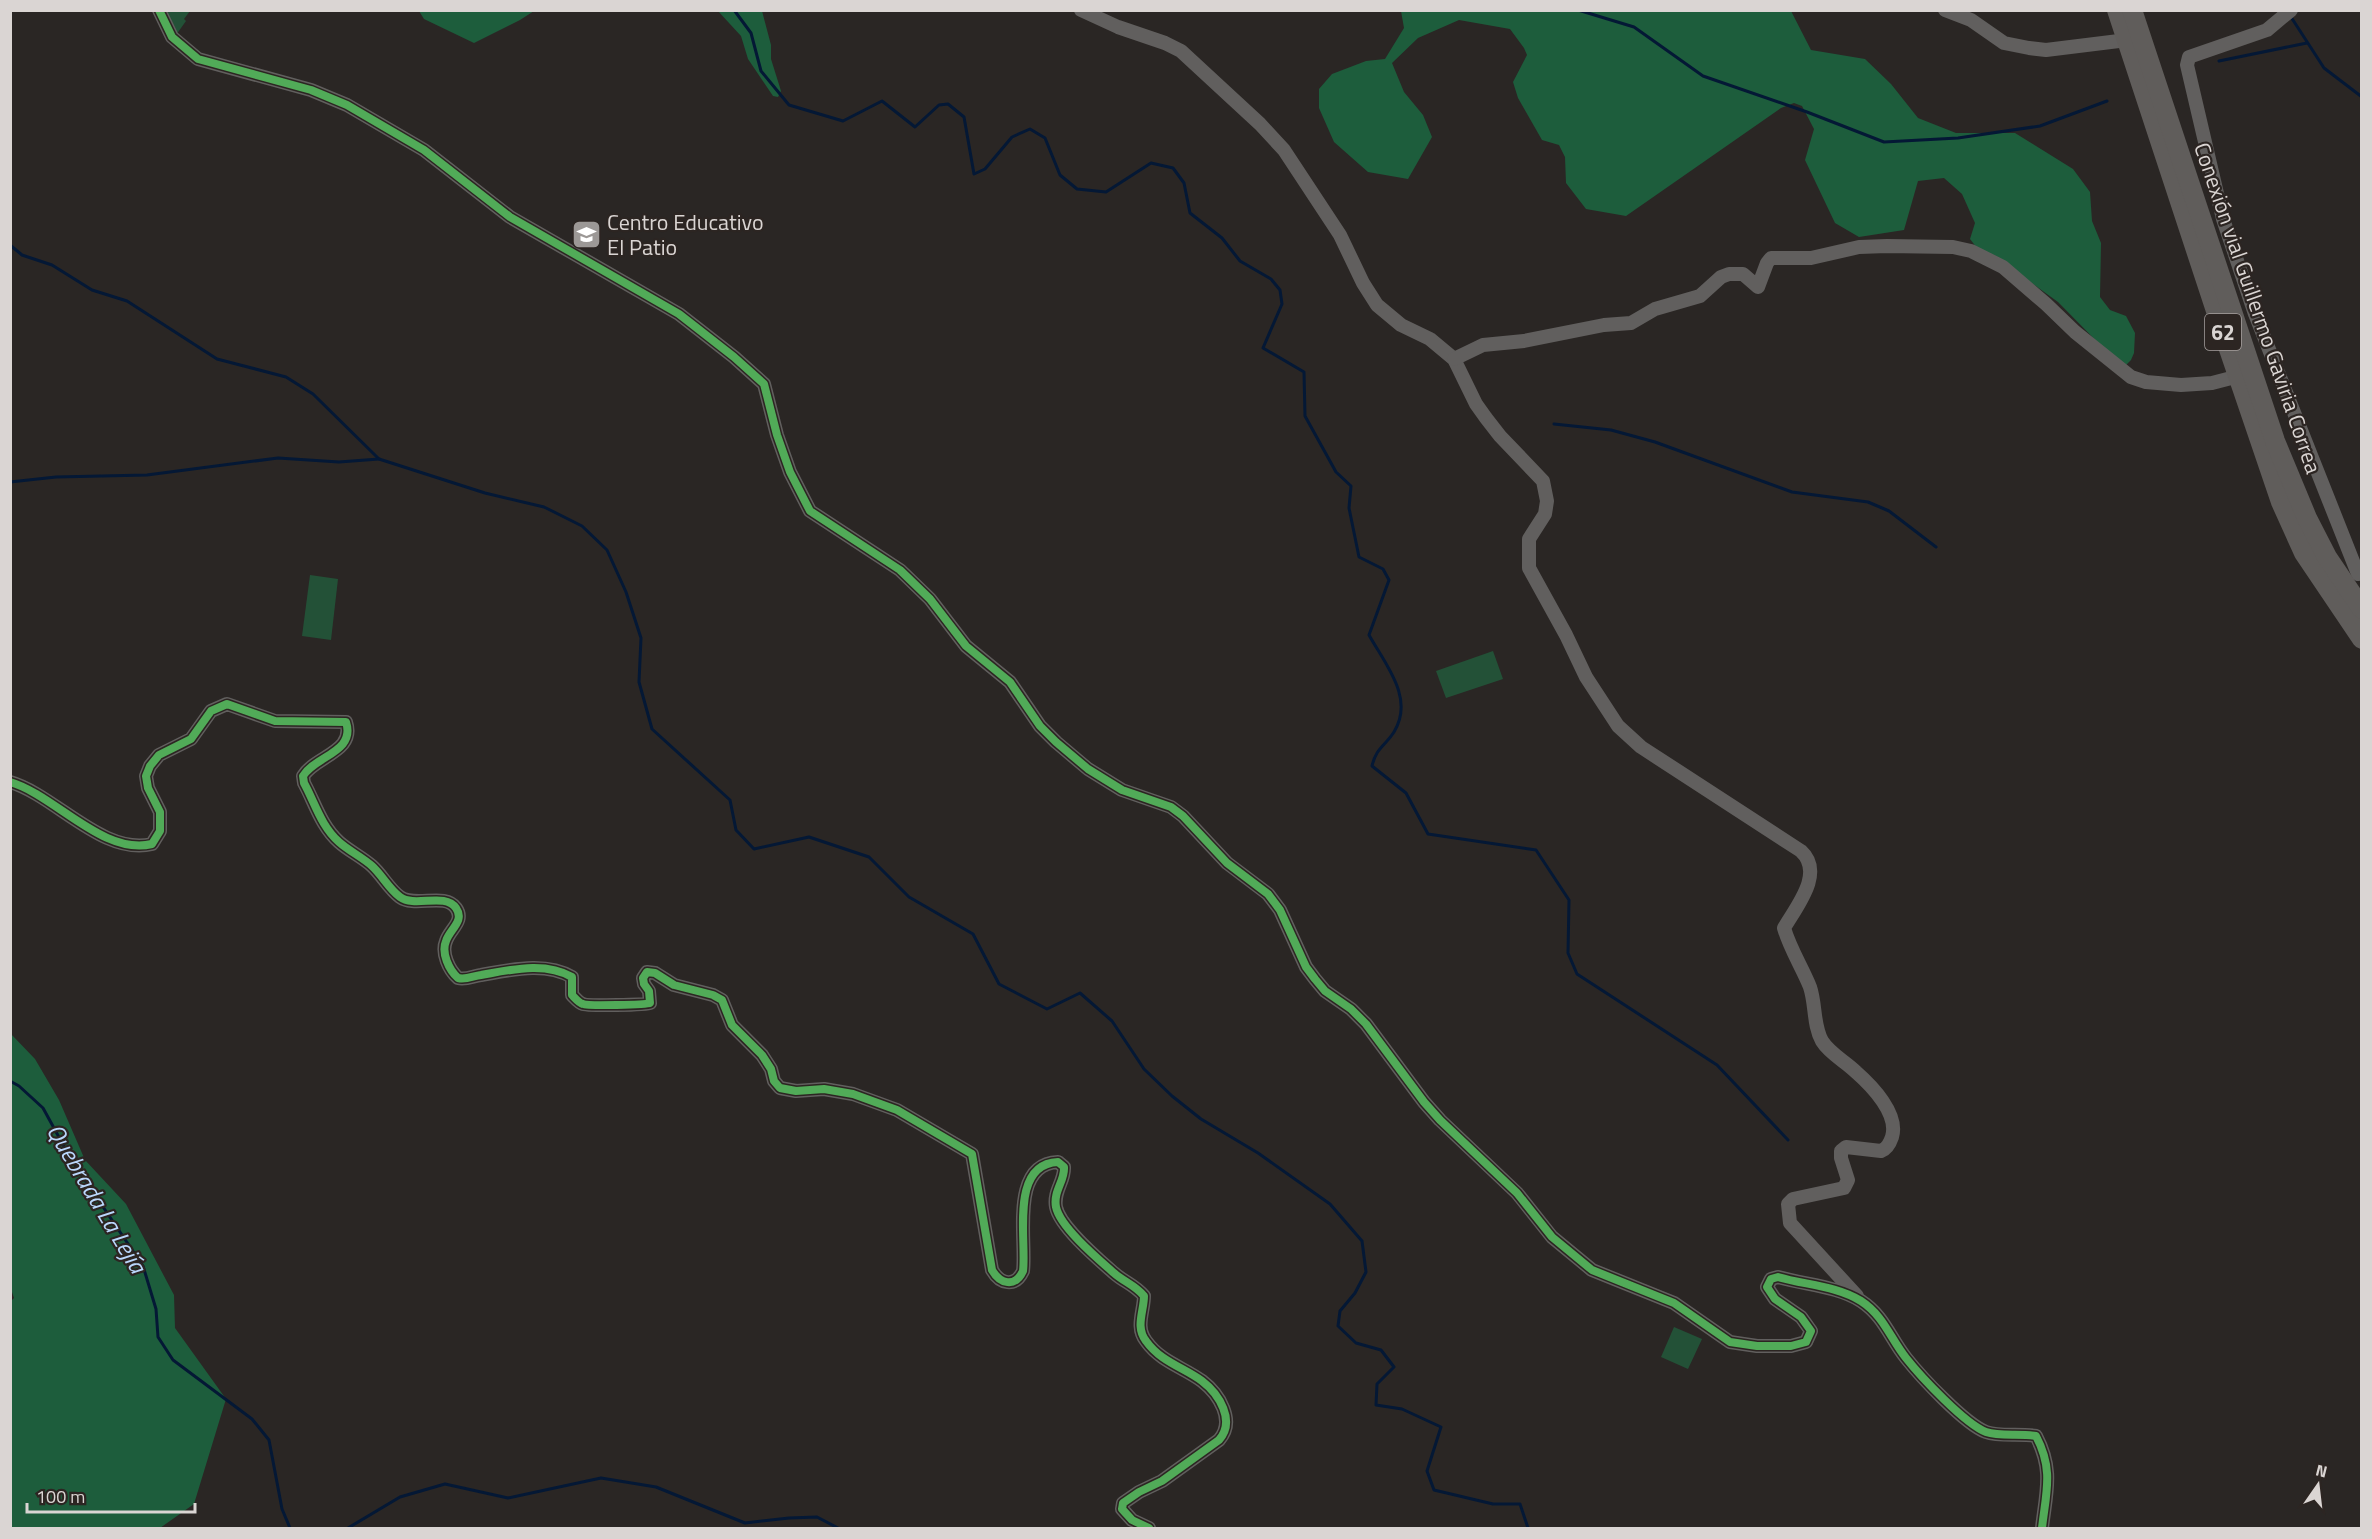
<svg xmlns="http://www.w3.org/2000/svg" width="2372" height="1539" font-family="'Titillium Web',sans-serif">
	<rect width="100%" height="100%" fill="#2a2624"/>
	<g fill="#235137">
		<path d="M163 11H190L184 19 186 21 176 35Z"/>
		<path d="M310 575 338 579 331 640 302 636Z"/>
		<path d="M1493 651 1503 679 1446 698 1436 671Z"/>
		<path d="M1674 1327 1702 1339 1688 1369 1661 1357Z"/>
	</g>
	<g fill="#1d5d3c">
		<path d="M419 11H534L520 20 474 43 424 19Z"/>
		<path d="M718 11H762L771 45V59L781 91 778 97 773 96 748 59 741 36Z"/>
		<path d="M1401 11H1791L1811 50 1865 59 1891 84 1918 118 1956 133H2015L2073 169 2090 192 2092 221 2101 243 2100 297 2110 310 2126 316 2135 333 2134 353 2131 360 2125 366 2117 362 2058 302 1998 259 1977 248 1970 239 1975 223 1962 194 1944 178 1918 181 1904 230 1859 237 1835 223 1805 160 1814 129 1802 106 1794 103 1781 108 1626 216 1586 209 1566 183 1565 157 1559 145 1542 140 1518 98 1513 82 1527 55 1524 48 1510 29 1459 20 1418 38 1392 63 1404 92 1423 115 1432 137 1408 179 1368 172 1334 142 1319 108V89L1332 74 1366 61 1385 59 1404 28Z"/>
		<path d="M11 1034 35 1059 59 1100 85 1160 126 1204 174 1295 175 1328 226 1399 194 1504 160 1528H11L10 1302 14 1298 10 1286Z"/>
	</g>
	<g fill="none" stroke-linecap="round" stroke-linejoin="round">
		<g stroke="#041835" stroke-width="3">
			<path d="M734 10 751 33 761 71 789 105 843 121 882 101 915 127 939 105 948 104 964 117 974 174 985 169 1012 137 1030 129 1045 138 1060 175 1077 189 1106 192 1151 163 1173 168 1184 183 1190 213 1222 238 1240 261 1271 279 1280 290 1282 304 1263 348 1304 372 1305 416 1336 472 1351 486 1349 508 1359 557 1383 569 1389 580 1369 635C1385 664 1415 698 1394 732 1385 746 1376 748 1372 766L1406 793 1428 834 1536 850 1569 900 1568 953 1577 974 1717 1065 1788 1140"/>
			<path d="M1578 10 1634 27 1703 76 1807 112 1884 142 1958 138 2040 126 2107 101"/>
			<path d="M2291 17 2324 68 2362 97"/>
			<path d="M2219 61 2307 43"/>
			<path d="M10 245 22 255 52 265 92 290 127 301 217 359 286 377 313 394 379 459 485 493 544 507 582 526 607 550 626 592 641 638 639 682 652 729 730 800 736 830 754 849 809 837 869 857 909 897 973 934 999 984 1047 1009 1080 993 1112 1021 1144 1069 1172 1096 1201 1119 1258 1153 1330 1204 1362 1241 1366 1272 1355 1293 1340 1311 1338 1326 1356 1343 1381 1350 1394 1367 1377 1384 1376 1405 1402 1409 1441 1427 1427 1471 1434 1490 1493 1504H1520L1528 1528"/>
			<path d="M1554 424 1611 430 1655 442 1792 492 1868 502 1889 511 1936 547"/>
			<path d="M10 482 56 477 147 475 278 458 339 462 379 459"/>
			<path d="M10 1081 19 1086 43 1108 72 1161 143 1266 156 1309 158 1337 173 1360 252 1419 269 1440 282 1509 290 1528"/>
			<path d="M348 1528 400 1497 445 1484 508 1498 601 1478 656 1487 745 1523 789 1518 817 1517 838 1528"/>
		</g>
		<g stroke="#615f5e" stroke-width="14">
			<path d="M159 10 172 37 198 59 311 90 347 105 424 150 510 217 679 314 734 357 764 384 777 435 790 472 810 511 900 570 930 599 966 646 1010 682 1040 726 1056 742 1088 769 1122 790 1171 807 1183 816 1227 863 1268 894 1280 910 1306 967 1315 979 1325 991 1351 1009 1366 1024 1424 1102 1440 1120 1517 1193 1552 1237 1592 1270 1674 1303 1730 1342 1757 1346H1791L1806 1342 1811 1331 1801 1317 1775 1299 1767 1287 1771 1279 1778 1277C1806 1285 1837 1286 1861 1301 1884 1316 1890 1338 1906 1358 1921 1377 1965 1424 1986 1432 2000 1437 2020 1433 2036 1436 2054 1470 2046 1492 2042 1528"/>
			<path d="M1081 10 1118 27 1165 43 1181 51 1260 124 1284 150 1340 235 1363 283 1377 305 1401 325 1430 339 1454 359 1476 404 1486 418 1500 436 1543 481 1547 501 1545 514 1529 539V568L1566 635 1586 677 1618 726 1641 747 1801 851C1825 873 1796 907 1784 928 1790 949 1802 967 1810 987 1816 1005 1813 1025 1822 1041 1830 1054 1845 1061 1856 1072 1872 1086 1899 1114 1892 1137 1890 1143 1887 1149 1881 1151L1846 1147 1841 1151V1158L1848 1180 1844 1188 1793 1199 1788 1204 1790 1223 1857 1296"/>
			<path d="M1945 10 1971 20 2004 43 2029 48 2046 50 2127 40"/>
			<path d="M2291 10 2267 30 2189 57 2187 65 2223 219 2255 314 2358 574"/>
			<path d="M1454 359 1483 345 1524 341 1604 325 1631 323 1655 309 1700 296 1721 277 1729 274H1743L1758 287 1767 263 1771 258H1811L1859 247 1887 246 1953 247 1971 251 2003 267 2046 304 2075 332 2131 377 2146 382 2181 385 2212 383 2239 376"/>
			<path d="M10 782C55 795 103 856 152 844L160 831V812L148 788 146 776 150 766 159 755 191 739 211 711 227 704 275 721 346 722C356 752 315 756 303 776L304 783C315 803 321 826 339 842 349 851 362 857 372 866 382 875 389 889 400 897 415 908 445 892 456 908 465 921 450 929 446 941 441 953 449 970 458 978 466 980 473 976 481 975 510 970 545 961 572 977V995C575 998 579 1003 583 1004 587 1006 646 1005 650 1003L649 991 644 984 643 978 647 972 655 973 674 985 713 995 722 1000 732 1025 762 1055 771 1069 774 1081 780 1088 796 1091 824 1089 853 1094 897 1110 972 1154 992 1270C1000 1284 1015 1288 1023 1271 1027 1241 1009 1164 1058 1162L1064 1167C1065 1181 1053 1191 1056 1207 1060 1227 1098 1259 1114 1273 1124 1282 1135 1285 1144 1296 1144 1311 1135 1327 1146 1341 1161 1362 1183 1367 1202 1381 1219 1394 1236 1421 1219 1440L1162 1481 1139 1492 1123 1503 1122 1509 1132 1520 1149 1528"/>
		</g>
		<g stroke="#605d5b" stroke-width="20">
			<path d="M2117 10 2217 314 2281 502 2304 553 2362 639"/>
			<path d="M2132 10 2275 441 2307 518 2327 557 2362 609"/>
		</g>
		<defs>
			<g id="cycleway">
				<path d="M159 10 172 37 198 59 311 90 347 105 424 150 510 217 679 314 734 357 764 384 777 435 790 472 810 511 900 570 930 599 966 646 1010 682 1040 726 1056 742 1088 769 1122 790 1171 807 1183 816 1227 863 1268 894 1280 910 1306 967 1315 979 1325 991 1351 1009 1366 1024 1424 1102 1440 1120 1517 1193 1552 1237 1592 1270 1674 1303 1730 1342 1757 1346H1791L1806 1342 1811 1331 1801 1317 1775 1299 1767 1287 1771 1279 1778 1277C1806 1285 1837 1286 1861 1301 1884 1316 1890 1338 1906 1358 1921 1377 1965 1424 1986 1432 2000 1437 2020 1433 2036 1436 2054 1470 2046 1492 2042 1528"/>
				<path d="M10 782C55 795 103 856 152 844L160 831V812L148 788 146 776 150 766 159 755 191 739 211 711 227 704 275 721 346 722C356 752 315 756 303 776L304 783C315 803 321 826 339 842 349 851 362 857 372 866 382 875 389 889 400 897 415 908 445 892 456 908 465 921 450 929 446 941 441 953 449 970 458 978 466 980 473 976 481 975 510 970 545 961 572 977V995C575 998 579 1003 583 1004 587 1006 646 1005 650 1003L649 991 644 984 643 978 647 972 655 973 674 985 713 995 722 1000 732 1025 762 1055 771 1069 774 1081 780 1088 796 1091 824 1089 853 1094 897 1110 972 1154 992 1270C1000 1284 1015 1288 1023 1271 1027 1241 1009 1164 1058 1162L1064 1167C1065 1181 1053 1191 1056 1207 1060 1227 1098 1259 1114 1273 1124 1282 1135 1285 1144 1296 1144 1311 1135 1327 1146 1341 1161 1362 1183 1367 1202 1381 1219 1394 1236 1421 1219 1440L1162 1481 1139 1492 1123 1503 1122 1509 1132 1520 1149 1528"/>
			</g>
		</defs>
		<use href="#cycleway" stroke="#2c2522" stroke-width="11"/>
		<use href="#cycleway" stroke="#51ab58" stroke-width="8"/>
	</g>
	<defs>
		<symbol id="school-square" viewBox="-11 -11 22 22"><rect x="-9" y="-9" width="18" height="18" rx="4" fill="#9c9896" stroke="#2c2522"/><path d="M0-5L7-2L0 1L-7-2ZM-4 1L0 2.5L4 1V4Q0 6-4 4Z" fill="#fff"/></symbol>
	</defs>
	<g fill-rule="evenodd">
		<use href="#school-square" x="570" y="218" width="33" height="33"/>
	</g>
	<g text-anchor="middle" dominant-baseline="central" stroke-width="4.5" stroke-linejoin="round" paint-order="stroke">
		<rect fill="#2c2522" stroke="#a6a09e" stroke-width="1.5" x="2205" y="314" width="36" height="36" rx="4.5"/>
		<g font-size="21" font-weight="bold" fill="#dad5d3">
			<text x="2223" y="332">62</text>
		</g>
		<g font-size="22" fill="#dad5d3" stroke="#2c2522" text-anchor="start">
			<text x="607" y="222">Centro Educativo<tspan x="607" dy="25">El Patio</tspan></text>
		</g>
		<g font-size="22" fill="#dad5d3" stroke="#2c2522">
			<text transform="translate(2258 308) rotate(71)">Conexión vial Guillermo Gaviria Correa</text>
		</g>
		<g font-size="24" font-style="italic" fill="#bad7fc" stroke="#2c2522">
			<text transform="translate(97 1198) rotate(59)">Quebrada La Lejía</text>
		</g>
	</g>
	<rect width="2372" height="1539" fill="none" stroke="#dad5d3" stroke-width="24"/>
	<g transform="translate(2318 1485) rotate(14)" stroke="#2c2522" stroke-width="4.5" paint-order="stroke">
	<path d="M0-4.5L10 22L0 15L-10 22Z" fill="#dad5d3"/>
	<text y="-9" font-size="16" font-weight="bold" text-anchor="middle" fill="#dad5d3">N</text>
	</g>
	<path d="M27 1503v9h168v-9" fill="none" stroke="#dad5d3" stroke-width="3"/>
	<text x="36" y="1503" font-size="18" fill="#dad5d3" stroke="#2c2522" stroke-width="4.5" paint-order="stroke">100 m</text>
</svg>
